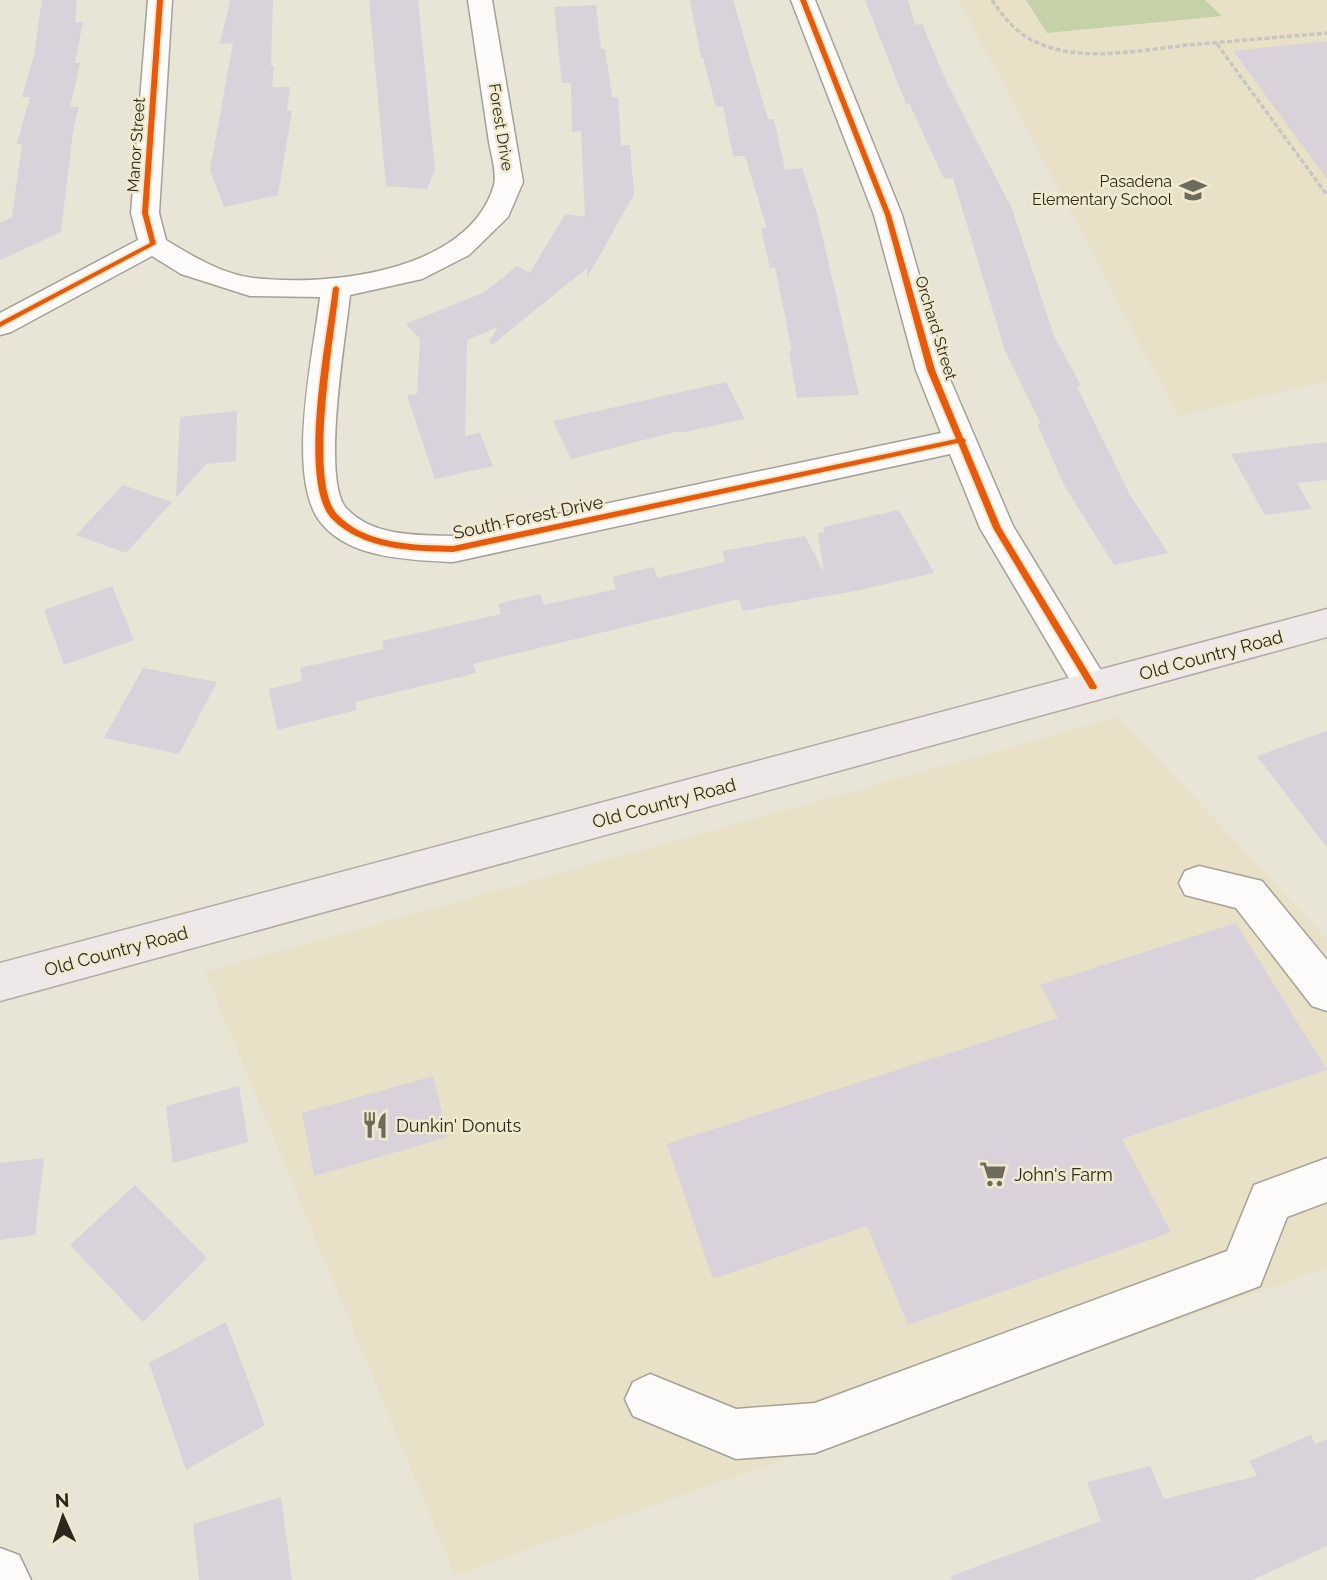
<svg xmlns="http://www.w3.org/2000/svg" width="1327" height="1580" font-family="Raleway,sans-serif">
	<rect width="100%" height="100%" fill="#e8e4d6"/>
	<g fill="#e8e1c8">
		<path d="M959 0H1327V381L1178 416Z"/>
		<path d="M1119 717 1327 939V1268L455 1575 205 972Z"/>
	</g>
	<path fill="#c5d2a8" d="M1026 0H1205L1222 16 1047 33Z"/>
	<g fill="#d9d2da">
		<path d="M42 0H77L75 22H83L75 63H80L70 107H79L73 131 61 232 0 260V223L12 217 22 144H17L30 97H22L34 55Z"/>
		<path d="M230 0H273L271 66H274L272 87H290L287 111H292L278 195 224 207 210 170 233 43 220 44Z"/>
		<path d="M369 0H418L435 170 427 189 386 186Z"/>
		<path d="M690 0H733L768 119H774L785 170 802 168 818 217 859 395 797 398 789 351H792L775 267 770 268 761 228H767L745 156H733L723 106 716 107 703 58H701Z"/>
		<path d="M865 0H908L915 25 922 24 948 85 1012 209 1054 336 1081 386 1077 387 1130 495 1168 553 1114 565 1064 485 1037 424H1041L1005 351 953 178 944 179 909 103 906 104Z"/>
		<path d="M596 5 601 49H605L612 97H618L621 145H630L634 194 587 278V268L492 345 489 342 498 327 467 340 465 436 480 433 493 466 435 479 407 395 417 394 420 339 406 324 485 292 517 266 530 273 565 214 585 217 581 131 572 132 571 83H562L554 7Z"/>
		<path d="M1327 41V179L1233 51Z"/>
		<path d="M726 382 745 419 679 433 678 431 571 459 553 421Z"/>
		<path d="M237 411 236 461 206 464 176 498 180 417Z"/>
		<path d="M1327 442V480L1297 483 1312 509 1265 515 1231 454Z"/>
		<path d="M123 485 172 502 126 553 76 535Z"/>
		<path d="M899 510 934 573 855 591 743 611 739 599 473 664 476 673 355 702 357 710 277 730 269 689 302 681 300 668 384 649 382 641 501 614 498 604 540 594 544 605 616 589 612 577 653 567 658 578 725 562 722 551 805 536 824 573 818 533 825 532 823 527Z"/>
		<path d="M112 586 134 640 64 665 44 610Z"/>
		<path d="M143 668 217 682 179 754 104 738Z"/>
		<path d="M1327 731V848L1257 756Z"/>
		<path d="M1236 923 1327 1070 1122 1139 1171 1232 908 1325 867 1226 713 1279 667 1144 1058 1018 1040 985Z"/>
		<path d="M433 1076 448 1137 314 1176 302 1113Z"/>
		<path d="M239 1086 248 1142 173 1163 166 1106Z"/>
		<path d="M44 1158 35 1235 0 1240V1163Z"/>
		<path d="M135 1185 207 1258 143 1322 70 1245Z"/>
		<path d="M226 1322 265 1425 186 1470 149 1363Z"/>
		<path d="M1311 1435 1315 1444 1327 1439V1546L1252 1580H952L951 1576 1101 1521 1087 1482 1150 1466 1164 1499 1257 1476 1249 1461Z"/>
		<path d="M281 1497 292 1580H199L193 1524Z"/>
	</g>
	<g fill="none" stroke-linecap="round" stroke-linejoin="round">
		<defs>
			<g id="minor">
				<path d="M148 0H172L159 213 166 240C192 256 222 274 253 278 329 287 469 272 494 185 497 173 491 154 489 142 482 95 475 47 468 0H492L523 182 508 217 469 255 422 279 350 295C346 335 321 479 346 508 373 537 417 535 453 536L941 433 916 370 874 215 791 0H815L902 215 946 370 1013 526 1111 687 1106 697 1093 701 1080 697 980 528 950 454 453 562C411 560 351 559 322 524 284 480 314 352 320 297L250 296 181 274 152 256 11 332 0 335V313L138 240 131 213Z"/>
				<path d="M1199 866 1262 881 1327 960V1011L1312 1006 1236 908 1185 895 1179 883 1185 871Z"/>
				<path d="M1327 1158V1202L1287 1217 1260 1286 815 1453 736 1459 633 1416 625 1399 633 1382 650 1374 736 1409 815 1403 1227 1251 1254 1185Z"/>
				<path d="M0 1548 19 1555 31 1580H0Z"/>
			</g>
			<path id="major" d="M1327 609V637L0 1001V963Z"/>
		</defs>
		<use href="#minor" stroke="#a4a197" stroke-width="3"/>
		<use href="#major" stroke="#b5a9a6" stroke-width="3"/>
		<g stroke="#c8c6c1" stroke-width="3.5" stroke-dasharray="5 2.5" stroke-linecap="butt">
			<path d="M992 0C1004 18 1018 35 1038 43 1084 63 1140 50 1188 45 1234 41 1281 37 1327 33"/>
			<path d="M1217 44 1327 195"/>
		</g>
		<use href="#minor" fill="#fcfbf9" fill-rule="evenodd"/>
		<use href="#major" fill="#efe8e9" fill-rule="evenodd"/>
		<defs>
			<g id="cycleway">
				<path d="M157 0H163L148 213 156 244 0 327V322L150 243 142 213Z"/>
				<path d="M800 0H806L891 215 935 370 963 438 966 440 965 442 1001 528 1096 685 1097 687 1096 689H1090L993 528 958 443 453 552C412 551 363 550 332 519 297 483 327 337 333 288L336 286 339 288C335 334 307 482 337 514 366 545 414 545 453 546L956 439 927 370 885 215Z"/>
			</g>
		</defs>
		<use href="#cycleway" stroke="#f0e9ce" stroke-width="4"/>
		<use href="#cycleway" fill="#e8590c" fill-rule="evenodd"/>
	</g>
	<defs>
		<symbol id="school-bare" viewBox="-9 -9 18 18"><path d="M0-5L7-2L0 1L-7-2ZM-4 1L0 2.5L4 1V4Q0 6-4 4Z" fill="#6d6a5e" stroke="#f0e9ce" stroke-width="2.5" paint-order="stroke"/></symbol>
		<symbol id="restaurant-bare" viewBox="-9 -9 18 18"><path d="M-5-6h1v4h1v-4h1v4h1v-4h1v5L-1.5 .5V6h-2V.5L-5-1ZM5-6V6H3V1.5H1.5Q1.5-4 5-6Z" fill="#6d6a5e" stroke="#f0e9ce" stroke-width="2.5" paint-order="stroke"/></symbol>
		<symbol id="supermarket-bare" viewBox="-9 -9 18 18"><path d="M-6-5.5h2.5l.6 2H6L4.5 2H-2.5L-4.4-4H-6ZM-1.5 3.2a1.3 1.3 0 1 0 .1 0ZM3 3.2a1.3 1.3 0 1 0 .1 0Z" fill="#6d6a5e" stroke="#f0e9ce" stroke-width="2.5" paint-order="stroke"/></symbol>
	</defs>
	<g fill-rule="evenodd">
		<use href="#school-bare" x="1174" y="171" width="38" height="38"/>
		<use href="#restaurant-bare" x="356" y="1106" width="38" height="38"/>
		<use href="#supermarket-bare" x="974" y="1155" width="38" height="38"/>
	</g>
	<g text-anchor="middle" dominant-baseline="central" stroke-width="5" stroke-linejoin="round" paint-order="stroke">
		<g font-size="16" fill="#2b281e" stroke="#f0e9ce">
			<text transform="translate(501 127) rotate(81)">Forest Drive</text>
			<text transform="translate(136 145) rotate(-86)">Manor Street</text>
			<text transform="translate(936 328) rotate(73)">Orchard Street</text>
		</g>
		<g font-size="16" fill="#2b281e" stroke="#f0e9ce" text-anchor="end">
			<text x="1172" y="181">Pasadena<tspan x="1172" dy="18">Elementary School</tspan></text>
		</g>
		<g font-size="18" fill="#2b281e" stroke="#f0e9ce">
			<text transform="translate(528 517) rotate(-12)">South Forest Drive</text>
			<text transform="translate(1211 655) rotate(-15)">Old Country Road</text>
			<text transform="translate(664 803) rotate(-15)">Old Country Road</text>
			<text transform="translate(116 951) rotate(-15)">Old Country Road</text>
		</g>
		<g font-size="18" fill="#2b281e" stroke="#f0e9ce" text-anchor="start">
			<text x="396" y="1125">Dunkin' Donuts</text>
			<text x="1014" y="1174">John's Farm</text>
		</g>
	</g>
	<g transform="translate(63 1517) rotate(357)" stroke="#f0e9ce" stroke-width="5" paint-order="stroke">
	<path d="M0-5L12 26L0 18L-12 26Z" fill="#2b281e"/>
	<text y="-10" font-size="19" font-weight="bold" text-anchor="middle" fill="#2b281e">N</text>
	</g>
</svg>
